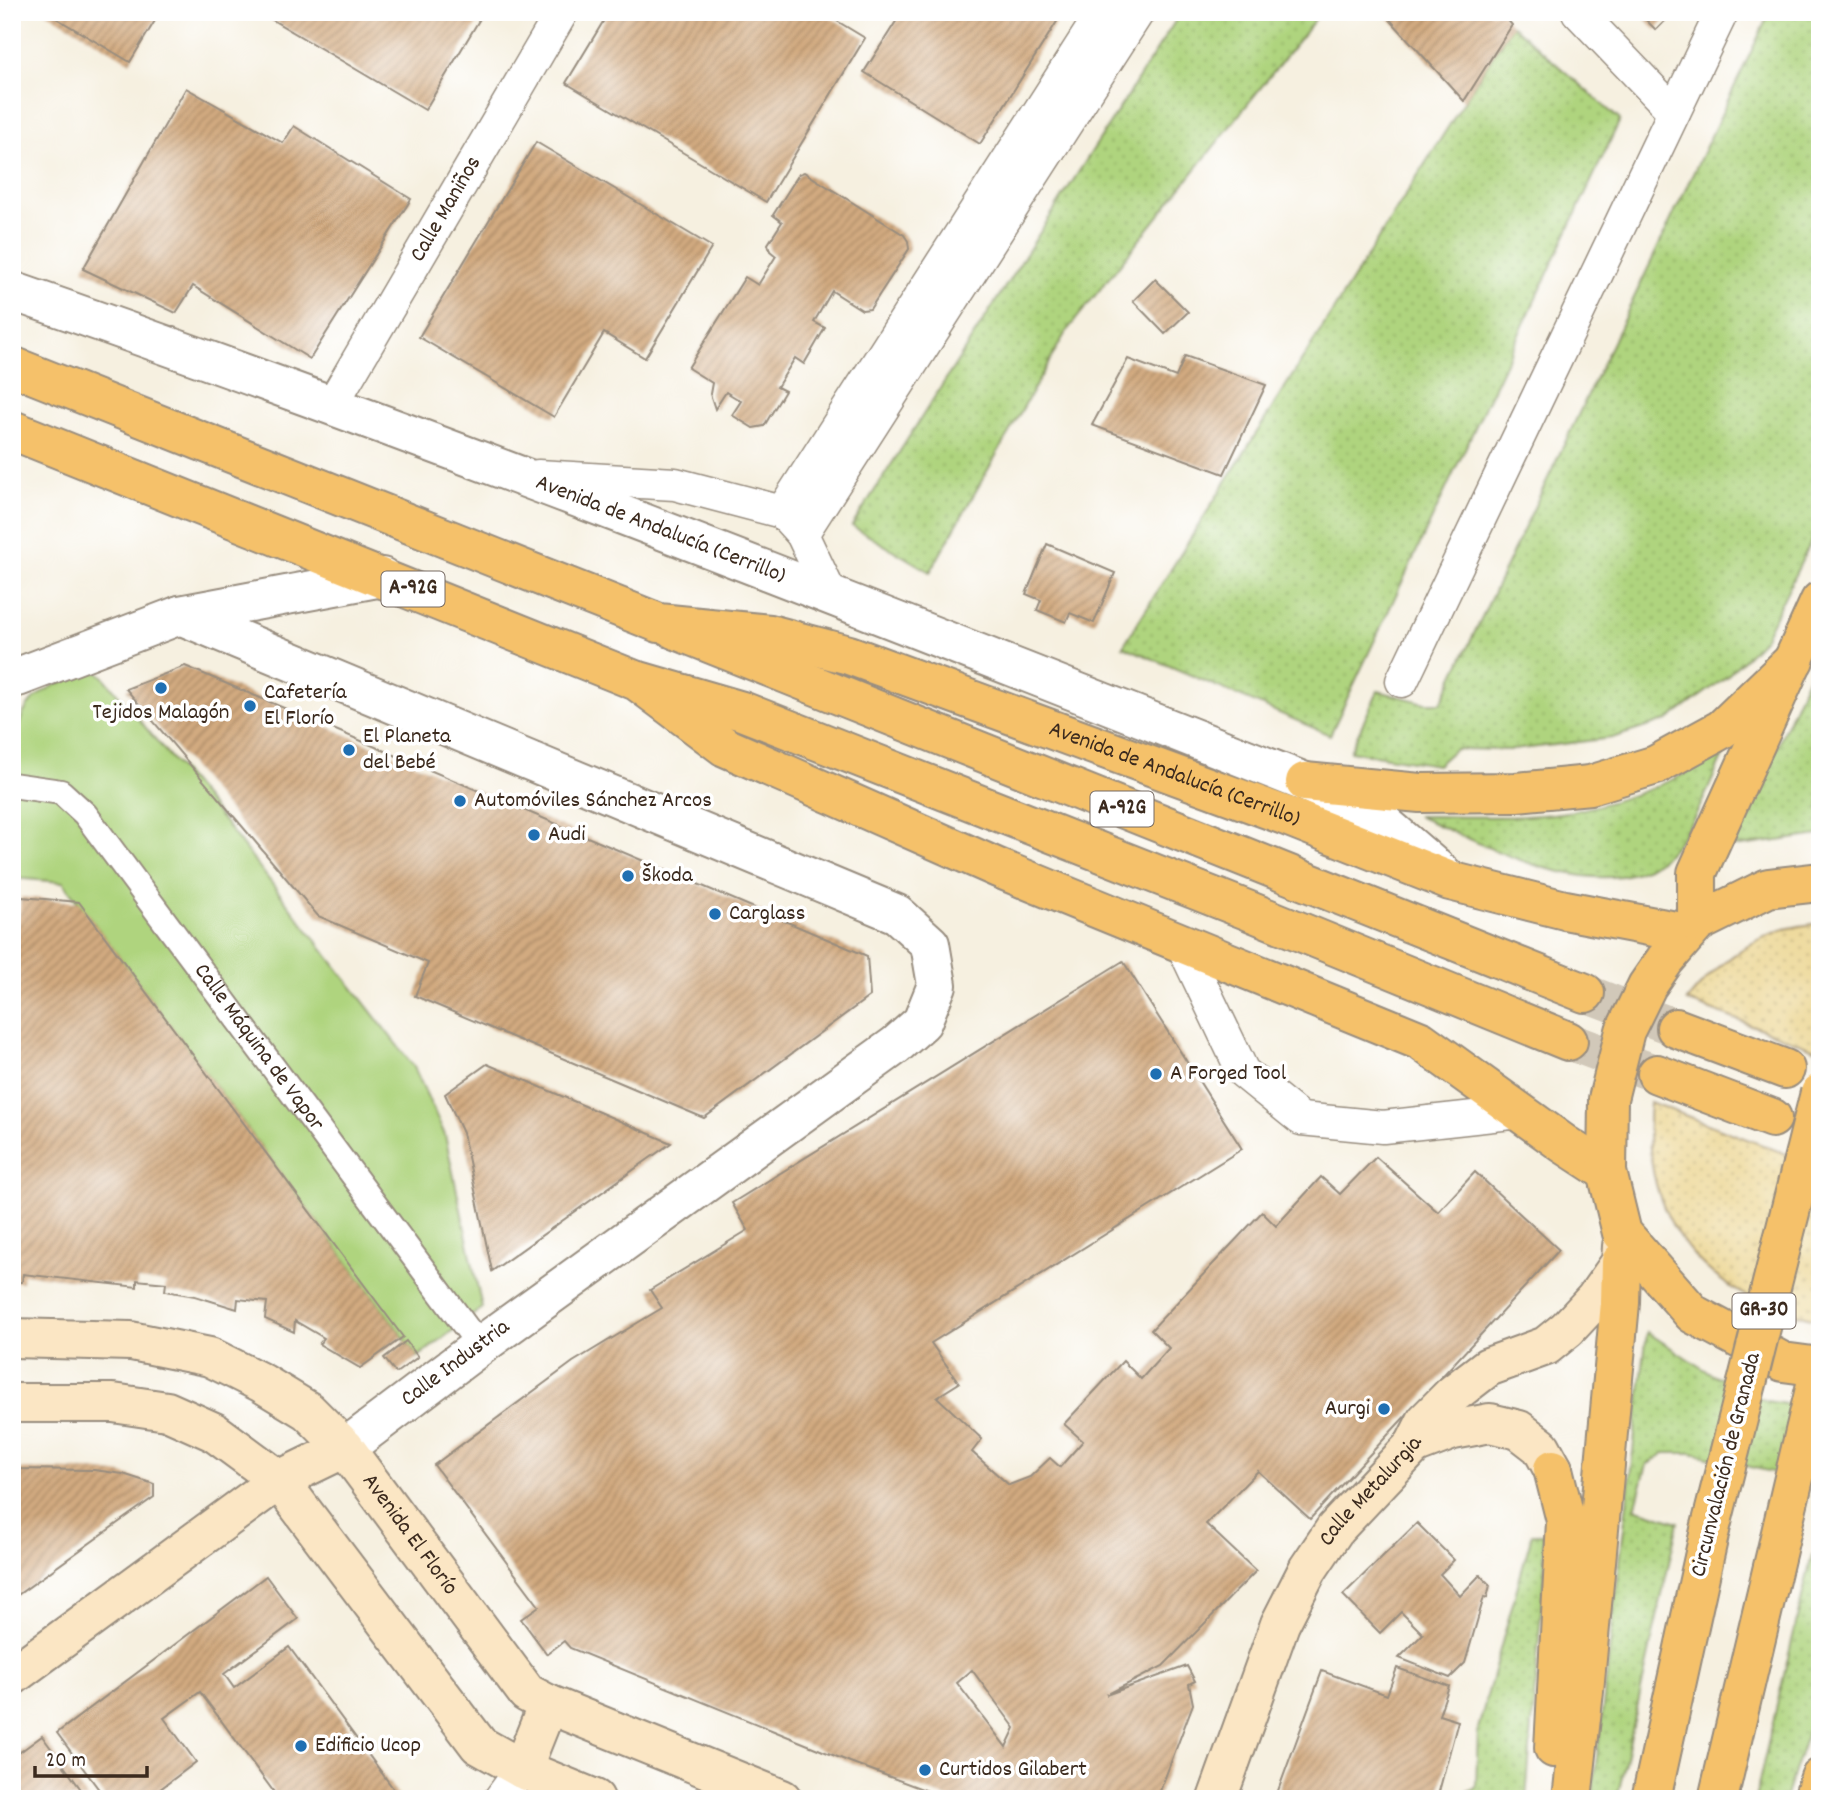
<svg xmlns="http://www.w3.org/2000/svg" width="1832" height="1811" font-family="Dekko,sans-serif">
	<defs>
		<pattern id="grass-dots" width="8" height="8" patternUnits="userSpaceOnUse" patternTransform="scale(1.75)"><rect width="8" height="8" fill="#afd47e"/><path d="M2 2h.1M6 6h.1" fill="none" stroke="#97b66c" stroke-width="1.8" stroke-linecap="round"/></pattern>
		<pattern id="sand-dots" width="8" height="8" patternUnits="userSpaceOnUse" patternTransform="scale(1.75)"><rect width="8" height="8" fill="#eeda9e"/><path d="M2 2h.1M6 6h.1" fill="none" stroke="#cdbb88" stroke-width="1.8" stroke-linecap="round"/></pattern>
		<pattern id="building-hatch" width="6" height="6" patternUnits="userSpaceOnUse" patternTransform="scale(1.75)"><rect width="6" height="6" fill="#d2aa80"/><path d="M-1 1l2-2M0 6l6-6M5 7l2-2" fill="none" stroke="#ac8b68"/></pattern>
	</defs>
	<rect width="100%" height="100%" fill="#fff"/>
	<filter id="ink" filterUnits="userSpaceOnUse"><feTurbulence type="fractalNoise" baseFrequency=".0143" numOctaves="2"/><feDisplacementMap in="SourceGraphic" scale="14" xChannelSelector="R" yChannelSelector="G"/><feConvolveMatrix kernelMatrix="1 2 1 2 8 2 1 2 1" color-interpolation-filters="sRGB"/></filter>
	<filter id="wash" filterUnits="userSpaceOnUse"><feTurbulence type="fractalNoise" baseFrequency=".00686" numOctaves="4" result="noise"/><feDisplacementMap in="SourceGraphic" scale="28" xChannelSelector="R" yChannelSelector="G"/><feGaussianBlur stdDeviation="1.57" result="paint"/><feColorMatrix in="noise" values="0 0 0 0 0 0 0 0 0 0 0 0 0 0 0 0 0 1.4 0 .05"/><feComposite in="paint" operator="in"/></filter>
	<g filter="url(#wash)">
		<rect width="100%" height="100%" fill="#f6f0e0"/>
		<g fill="url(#grass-dots)" stroke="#757f4e" stroke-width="2">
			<path d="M1181 12H1321L1066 332 930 572 852 526Z"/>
			<path d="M1770 12H1820V523L1764 639 1726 677 1668 720 1612 738 1513 750 1455 749 1437 765 1350 751 1378 691 1425 703H1441Z"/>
			<path d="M1512 25 1620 120 1330 735 1123 646Z"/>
			<path d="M1820 649V835L1733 847Z"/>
			<path d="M1724 753C1708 788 1694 829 1665 856 1604 912 1481 843 1417 816 1467 816 1530 820 1579 810 1631 799 1678 780 1724 753Z"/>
			<path d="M1647 1332 1708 1372 1766 1401 1820 1409V1490L1805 1480 1692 1453H1665L1647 1465 1635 1508 1678 1522 1617 1799H1592Z"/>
			<path d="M1532 1534H1543L1545 1563 1526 1799H1454L1476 1787 1478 1729Z"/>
			<path d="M1812 1555 1820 1556V1693L1785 1799H1755Z"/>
		</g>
		<g fill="url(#sand-dots)" stroke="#94825e" stroke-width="2">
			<path d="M1820 923V1051L1687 1001C1712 970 1744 942 1782 930 1794 926 1808 925 1820 923Z"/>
			<path d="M1650 1102 1820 1167V1320C1796 1314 1769 1308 1748 1297 1671 1256 1643 1186 1650 1102Z"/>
		</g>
		<path fill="#afd47e" stroke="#757f4e" stroke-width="2" d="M94 670 102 675 225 823 414 1067 445 1135 482 1308 418 1357 63 882 12 878C12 836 3 732 31 702 47 685 73 678 94 670Z"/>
		<g id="blocks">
			<g fill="url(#building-hatch)" fill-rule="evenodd">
				<path d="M46 12H145L156 19 130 62Z"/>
				<path d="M259 12H484L425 110Z"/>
				<path d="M609 12H822L865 38 766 202 566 83Z"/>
				<path d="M902 12H1063L980 144 864 72Z"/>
				<path d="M1383 12H1501L1512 25 1464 101Z"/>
				<path d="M1647 12H1657L1666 20 1656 30 1643 17Z"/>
				<path d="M186 88 283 143 294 126 411 199 310 359 193 286 176 313 83 269Z"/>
				<path d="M536 142 712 247 645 358 604 333 554 417 419 337Z"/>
				<path d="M804 172 904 235 908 241 909 249 870 309 862 310 832 291 814 322 825 328 804 364 795 358 777 387 785 391 764 426 753 428 732 415 741 401 726 392 715 409 710 394 712 383 688 368 745 277 758 285 776 256 770 251 768 244 782 222 773 215 799 174Z"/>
				<path d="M1155 279 1188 312 1165 334 1133 301Z"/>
				<path d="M1185 356 1266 385 1224 474 1092 425 1128 359 1176 377Z"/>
				<path d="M1047 544 1115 573 1094 623 1070 613 1066 622 1037 610 1041 600 1026 594Z"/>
				<path d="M185 666 867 956 870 996 704 1118 415 996 428 963 318 916 126 689Z"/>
				<path d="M21 897 79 902 403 1337 360 1368 319 1344 324 1338 295 1321 294 1332 265 1319 267 1302 238 1299 237 1309 195 1296 165 1291 166 1283 137 1280V1287L23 1274 22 1282H12V978Z"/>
				<path d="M1123 961 1242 1149 931 1343 959 1383 937 1397 982 1439 972 1452 1009 1485 1030 1477 1050 1458 1060 1467 1083 1441 1064 1424 1123 1361 1141 1379 1169 1348 1151 1330 1262 1212 1276 1226 1321 1177 1340 1194 1376 1157 1438 1212 1475 1172 1559 1250 1310 1519 1258 1471 1206 1524 1256 1571 1163 1666 1106 1695 1187 1666 1195 1681 1189 1684 1193 1704 1157 1799H949L850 1762 570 1648 564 1641 547 1654 521 1619 539 1606 434 1465 573 1362 662 1308 650 1290 748 1230 732 1203ZM972 1670 1015 1728 1006 1747 957 1683Z"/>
				<path d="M487 1064 671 1143 492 1271 463 1133 445 1094Z"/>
				<path d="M406 1341 418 1357 396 1373 384 1358Z"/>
				<path d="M12 1469 94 1470 123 1474 154 1484V1497L12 1599Z"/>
				<path d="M1417 1523 1454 1560 1440 1574 1460 1596 1480 1575 1490 1585 1487 1598 1484 1597 1465 1663 1450 1678 1399 1658 1423 1634 1401 1612 1380 1633 1343 1595Z"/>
				<path d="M266 1576 298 1619 224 1674 234 1688 289 1647 401 1799H279L200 1692 164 1718 196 1762 147 1799H106L57 1733Z"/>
				<path d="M1397 1668 1449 1686 1439 1715 1458 1721 1437 1799H1275L1322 1671 1387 1695Z"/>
				<path d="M42 1736 88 1799H12V1758Z"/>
			</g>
		</g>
	</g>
	<g filter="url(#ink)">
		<use href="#blocks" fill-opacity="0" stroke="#988d7f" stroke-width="2"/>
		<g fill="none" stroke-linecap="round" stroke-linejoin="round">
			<g stroke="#d1c8b9" stroke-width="38" stroke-dasharray="38 19" stroke-linecap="butt">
				<path d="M1585 993 1676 1028"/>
				<path d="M1568 1041 1657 1074"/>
			</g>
			<defs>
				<g id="pedestrian">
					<path id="s1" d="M12 785 61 792 85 814 480 1346"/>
				</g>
				<g id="minor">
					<path d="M1578 12 1674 112"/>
					<path id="s2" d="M331 406 562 12"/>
					<path d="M538 476 675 484 782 512 802 534 831 595"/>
					<path d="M782 512 1103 12"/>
					<path d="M802 534 1138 12"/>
					<path d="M1402 681 1722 12"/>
					<path d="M1181 942 1243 1072 1301 1119 1383 1127 1520 1112"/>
					<path d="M500 1799 522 1769"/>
				</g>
				<g id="tertiary">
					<path id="s3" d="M12 291C448 442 876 613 1305 782L1375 816 1446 877"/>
					<path d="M180 615 897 914 930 944 937 985 922 1022 896 1045 480 1346 345 1448"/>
					<path d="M12 676 18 677 180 615 382 577"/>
				</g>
				<g id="secondary">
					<path id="s4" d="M12 1338 131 1341 210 1357 262 1383 308 1411 345 1448 527 1693 548 1704 782 1799"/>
					<path d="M12 1403H113L167 1411 214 1432 279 1480 479 1745 522 1769 595 1799"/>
					<path d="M1414 1445 1453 1430 1490 1423 1519 1430 1541 1447 1553 1469"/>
					<path d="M12 1676 279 1480 345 1448"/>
					<path d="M522 1769 548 1704"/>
					<path id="s5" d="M1217 1799 1280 1624 1308 1569 1335 1529 1414 1445 1426 1421 1453 1394 1488 1367 1546 1346 1567 1329 1595 1299 1621 1262 1622 1246"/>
				</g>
				<g id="primary">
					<path d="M674 629 1585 993"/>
					<path d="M639 681 742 711 1247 910 1568 1041"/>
					<path d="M1676 1028 1785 1069"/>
					<path d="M1657 1074 1772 1118"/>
				</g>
				<g id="trunk">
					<path id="s6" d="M12 366 659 623 770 634 849 655 1284 815 1450 881 1565 910 1686 933"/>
					<path d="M12 430 637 681 725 747 998 868 1421 1041 1564 1144 1607 1172"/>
					<path d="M1820 882 1768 888 1697 923 1665 960 1647 986 1625 1031 1608 1099 1607 1172 1622 1233 1693 1314 1783 1362 1820 1367"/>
				</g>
				<g id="motorway">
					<path d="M1305 782 1420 793 1516 792 1590 785 1656 765 1722 729 1794 660"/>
					<path d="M1697 923V873L1820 601"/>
					<path d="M1553 1469 1566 1521 1554 1748"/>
					<path d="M1572 1799 1584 1691 1620 1303 1621 1262"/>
					<path d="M1651 1799 1710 1530"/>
					<path d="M1718 1799 1820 1368"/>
					<path d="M1813 1799 1820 1778"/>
				</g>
			</defs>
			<use href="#pedestrian" stroke="#988d7f" stroke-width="28"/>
			<use href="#minor" stroke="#988d7f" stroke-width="35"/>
			<use href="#tertiary" stroke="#988d7f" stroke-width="42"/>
			<use href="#secondary" stroke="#988d7f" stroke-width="42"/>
			<use href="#primary" stroke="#988d7f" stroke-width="42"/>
			<use href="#trunk" stroke="#988d7f" stroke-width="42"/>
			<use href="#motorway" stroke="#988d7f" stroke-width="42"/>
			<use href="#pedestrian" stroke="#fff" stroke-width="24"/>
			<use href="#minor" stroke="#fff" stroke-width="32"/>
			<use href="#tertiary" stroke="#fff" stroke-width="38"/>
			<use href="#secondary" stroke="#fbe6c4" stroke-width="38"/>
			<use href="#primary" stroke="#f5c16b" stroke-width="38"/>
			<use href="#trunk" stroke="#f5c16b" stroke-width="38"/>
			<use href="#motorway" stroke="#f5c16b" stroke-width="38"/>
			<defs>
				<path id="motorway-bridge" d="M1710 1530 1820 1093"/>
			</defs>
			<use href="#motorway-bridge" stroke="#988d7f" stroke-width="42" stroke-linecap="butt"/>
			<use href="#motorway-bridge" stroke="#f5c16b" stroke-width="38"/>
		</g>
	</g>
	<g fill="#1f6fb2" stroke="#fff" stroke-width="2.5">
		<circle cx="161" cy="688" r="7"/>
		<circle cx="250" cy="706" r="7"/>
		<circle cx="349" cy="750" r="7"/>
		<circle cx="460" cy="801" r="7"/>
		<circle cx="534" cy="835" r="7"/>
		<circle cx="628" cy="876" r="7"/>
		<circle cx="715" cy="914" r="7"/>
		<circle cx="1156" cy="1074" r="7"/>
		<circle cx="1384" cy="1409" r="7"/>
		<circle cx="301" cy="1746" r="7"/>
		<circle cx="925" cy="1770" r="7"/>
	</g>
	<g text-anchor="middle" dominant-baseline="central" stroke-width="7" stroke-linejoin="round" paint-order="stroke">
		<g fill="#fff" stroke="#766a62" stroke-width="2">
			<rect x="381.5" y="571.5" width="63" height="35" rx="5"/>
			<rect x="1090.5" y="791.5" width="63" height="35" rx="5"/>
			<rect x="1732.5" y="1293.5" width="63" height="35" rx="5"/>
		</g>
		<g font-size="21" font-weight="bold" fill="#3b2a1e">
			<text x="413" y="589">A-92G</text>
			<text x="1122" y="809">A-92G</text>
			<text x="1764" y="1311">GR-30</text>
		</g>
		<g font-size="23" fill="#3b2a1e" stroke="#fff">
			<text stroke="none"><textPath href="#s2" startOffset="228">Calle Maniños</textPath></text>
			<text stroke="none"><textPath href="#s3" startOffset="691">Avenida de Andalucía (Cerrillo)</textPath></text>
			<text stroke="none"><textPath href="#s6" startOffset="1236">Avenida de Andalucía (Cerrillo)</textPath></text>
			<text stroke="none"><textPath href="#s1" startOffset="373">Calle Máquina de Vapor</textPath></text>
			<text transform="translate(456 1364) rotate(-37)">Calle Industria</text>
			<text transform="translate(1727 1465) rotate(-76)">Circunvalación de Granada</text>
			<text stroke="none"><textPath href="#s5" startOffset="348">Calle Metalurgia</textPath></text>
			<text stroke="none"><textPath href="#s4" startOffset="472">Avenida El Florío</textPath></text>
		</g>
		<g font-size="23" fill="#3b2a1e" stroke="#fff" text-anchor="start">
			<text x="264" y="693">Cafetería<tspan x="264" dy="26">El Florío</tspan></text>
			<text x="161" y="713" text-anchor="middle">Tejidos Malagón</text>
			<text x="363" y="737">El Planeta<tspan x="363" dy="26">del Bebé</tspan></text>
			<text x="474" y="801">Automóviles Sánchez Arcos</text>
			<text x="548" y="835">Audi</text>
			<text x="642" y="876">Škoda</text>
			<text x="729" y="914">Carglass</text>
			<text x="1170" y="1074">A Forged Tool</text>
			<text x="1370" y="1409" text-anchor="end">Aurgi</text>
			<text x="315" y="1746">Edificio Ucop</text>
			<text x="939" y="1770">Curtidos Gilabert</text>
		</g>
	</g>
	<rect width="1832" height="1811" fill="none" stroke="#fff" stroke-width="42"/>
	<path d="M35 1766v10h112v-10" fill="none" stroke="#3b2a1e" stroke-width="3.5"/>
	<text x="46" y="1766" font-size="21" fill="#3b2a1e" stroke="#ffffff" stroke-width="5" paint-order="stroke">20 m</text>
</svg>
